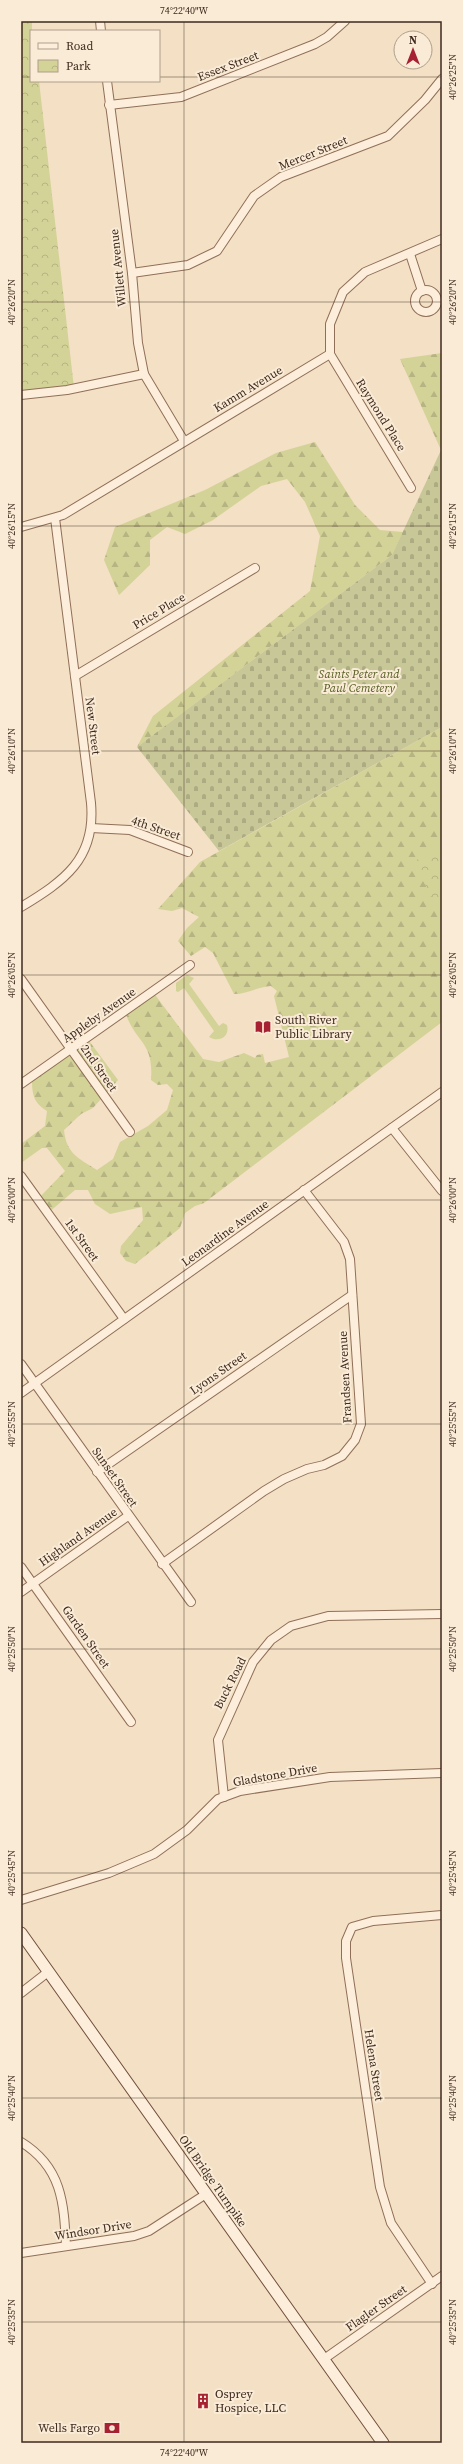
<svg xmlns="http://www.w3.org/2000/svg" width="463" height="2464" font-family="'Source Serif 4',serif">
	<defs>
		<pattern id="forest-firs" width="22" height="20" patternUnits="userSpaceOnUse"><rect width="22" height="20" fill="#d3d297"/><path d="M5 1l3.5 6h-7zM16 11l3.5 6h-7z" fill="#b6b482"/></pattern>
		<pattern id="cemetery-stones" width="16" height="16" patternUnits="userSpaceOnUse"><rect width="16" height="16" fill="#c7c797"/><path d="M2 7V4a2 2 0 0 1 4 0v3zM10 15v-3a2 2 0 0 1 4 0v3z" fill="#acab82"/></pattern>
		<pattern id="park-crowns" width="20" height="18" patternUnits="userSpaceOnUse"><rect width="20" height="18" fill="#d3d297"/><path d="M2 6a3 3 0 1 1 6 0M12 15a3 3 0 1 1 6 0" fill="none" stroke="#b6b482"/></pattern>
	</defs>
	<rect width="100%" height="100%" fill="#f3e0c5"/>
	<path fill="#d3d297" d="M187 975 194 978 189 984 219 1026 223 1023 227 1025C230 1037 219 1043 209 1037L214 1031 184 988 178 992 176 991V983Z"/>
	<g fill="url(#forest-firs)">
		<path d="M442 353V448L441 450 400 359Z"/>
		<path d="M315 442 355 505 380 530 403 532 392 555 137 747 153 716 310 591 320 536 305 502 287 479 261 486 213 520 185 534 167 527 150 540V565L119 595 104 560 115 527 205 490 276 453Z"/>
		<path d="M442 727V1022L204 1203 195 1206 185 1213 180 1228 135 1264 126 1261 120 1253 121 1246 143 1220 142 1207 110 1214 95 1204 88 1190H75L48 1213 38 1199 65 1171 47 1148H42L21 1163V1144L45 1126 47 1111C32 1102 32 1092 32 1076L87 1038 118 1080 93 1108 81 1114 64 1130C66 1153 78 1158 97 1170L113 1159 120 1142 148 1126 167 1110 173 1090 167 1084 158 1085 151 1080C154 1041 136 1044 125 1012L153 992 203 1059 219 1062 244 1053 255 1058 257 1055 263 1054 265 1063 289 1057 274 996 277 991 271 986C257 987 247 994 234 994L213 953 205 947 191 956 178 941 187 928 199 917 182 908 172 911 158 909 200 862Z"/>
	</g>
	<path fill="url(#cemetery-stones)" d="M442 448V727L219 851 137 747 392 555Z"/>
	<g fill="url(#park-crowns)">
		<path d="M21 21H32L31 81H39L74 388 21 395Z"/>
		<path d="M442 846V916L413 862Z"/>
	</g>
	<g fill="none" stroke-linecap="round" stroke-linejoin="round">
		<defs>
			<g id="street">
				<path d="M100 21 101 31"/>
				<path d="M107 81 132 273 138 343 144 374 184 441"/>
				<path d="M109 105 181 97 315 44 327 37 345 21"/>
				<path d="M410 254 422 291"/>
				<path d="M132 273 188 265 217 251 254 196 281 177 388 136 425 100 442 79"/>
				<circle cx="426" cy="301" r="11"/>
				<path d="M21 395 67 390 144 374"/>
				<path d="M411 488 330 354V324L343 292 365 272 442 239"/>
				<path d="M21 527 63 515 330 354"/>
				<path d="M75 676 255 568"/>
				<path d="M91 828 130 830 188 852"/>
				<path d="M21 907C64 881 96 859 91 803L55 518"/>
				<path d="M21 979 130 1132"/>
				<path d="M21 1084 190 965"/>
				<path d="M392 1128 442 1191"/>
				<path d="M21 1176 124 1319"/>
				<path d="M21 1364 191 1602"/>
				<path d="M21 1393 442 1092"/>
				<path d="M97 1472 352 1295"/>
				<path d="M162 1564 264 1491 284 1479 307 1469 324 1465 342 1456 355 1440 361 1424 350 1259 344 1242 304 1190"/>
				<path d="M21 1567 131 1722"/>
				<path d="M21 1592 128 1516"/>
				<path d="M224 1797 218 1740 253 1662 271 1640 291 1626 328 1616 442 1614"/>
				<path d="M21 1900 109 1873 154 1854 187 1830 218 1799 240 1791 330 1777 442 1773"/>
				<path d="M21 1993 48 1972"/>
				<path d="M21 2142C62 2167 64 2203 66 2246"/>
				<path d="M21 2253 134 2236 149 2231 206 2194"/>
				<path d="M432 2284 391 2223 380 2187 346 1958V1941L352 1927 373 1921 442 1915"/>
				<path d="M324 2359 442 2276"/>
			</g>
			<path id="secondary" d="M21 1933 383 2443"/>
		</defs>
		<use href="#street" stroke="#906f58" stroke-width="10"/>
		<use href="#secondary" stroke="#72503c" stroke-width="13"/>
		<use href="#street" stroke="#fceeda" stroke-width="8"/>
		<use href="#secondary" stroke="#fceeda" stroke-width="11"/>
	</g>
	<path fill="none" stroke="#3f2a1e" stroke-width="1" stroke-opacity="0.45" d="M184 21V2443M21 77H31M159 77H442M21 302H442M21 526H442M21 751H442M21 975H442M21 1200H442M21 1424H442M21 1649H442M21 1873H442M21 2098H442M21 2322H442"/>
	<defs>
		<symbol id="library-bare" viewBox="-9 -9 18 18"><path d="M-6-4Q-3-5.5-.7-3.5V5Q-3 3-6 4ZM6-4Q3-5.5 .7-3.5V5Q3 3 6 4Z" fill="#a62233" stroke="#f9ebd6" stroke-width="2.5" paint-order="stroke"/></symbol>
		<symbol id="building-bare" viewBox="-9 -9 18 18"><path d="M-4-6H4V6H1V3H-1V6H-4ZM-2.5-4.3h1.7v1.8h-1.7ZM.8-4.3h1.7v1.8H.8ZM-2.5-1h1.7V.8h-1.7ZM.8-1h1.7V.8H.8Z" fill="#a62233" stroke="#f9ebd6" stroke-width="2.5" paint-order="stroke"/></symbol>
		<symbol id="bank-bare" viewBox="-9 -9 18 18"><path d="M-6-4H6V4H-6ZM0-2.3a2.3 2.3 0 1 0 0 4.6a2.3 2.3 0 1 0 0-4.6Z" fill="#a62233" stroke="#f9ebd6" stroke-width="2.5" paint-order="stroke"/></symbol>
	</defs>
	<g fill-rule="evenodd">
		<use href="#library-bare" x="252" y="1016" width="22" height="22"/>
		<use href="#building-bare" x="192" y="2390" width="22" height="22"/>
		<use href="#bank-bare" x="101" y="2417" width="22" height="22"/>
	</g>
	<g text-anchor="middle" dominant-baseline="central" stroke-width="4" stroke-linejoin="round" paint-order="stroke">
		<g font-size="12" fill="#3f2a1e" stroke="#f9ebd6">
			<text transform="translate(228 66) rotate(-21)">Essex Street</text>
			<text transform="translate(313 153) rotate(-22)">Mercer Street</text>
			<text transform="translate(118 268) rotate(-96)">Willett Avenue</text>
			<text transform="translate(248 389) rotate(-31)">Kamm Avenue</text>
			<text transform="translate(381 415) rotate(58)">Raymond Place</text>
			<text transform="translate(159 611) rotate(-31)">Price Place</text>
			<text transform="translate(93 726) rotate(83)">New Street</text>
			<text transform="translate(156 828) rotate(19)">4th Street</text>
			<text transform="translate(99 1015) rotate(-35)">Appleby Avenue</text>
			<text transform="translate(99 1068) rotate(55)">2nd Street</text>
			<text transform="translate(225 1233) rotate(-36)">Leonardine Avenue</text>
			<text transform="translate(82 1240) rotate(54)">1st Street</text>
			<text transform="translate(218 1373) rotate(-35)">Lyons Street</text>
			<text transform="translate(345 1377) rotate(-93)">Frandsen Avenue</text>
			<text transform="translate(115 1477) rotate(55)">Sunset Street</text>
			<text transform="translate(78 1537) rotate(-35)">Highland Avenue</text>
			<text transform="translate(86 1637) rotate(55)">Garden Street</text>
			<text transform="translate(230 1683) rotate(-63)">Buck Road</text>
			<text transform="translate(275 1775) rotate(-10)">Gladstone Drive</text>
			<text transform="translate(374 2065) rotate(81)">Helena Street</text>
			<text transform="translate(213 2181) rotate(55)">Old Bridge Turnpike</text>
			<text transform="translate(93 2230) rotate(-9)">Windsor Drive</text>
			<text transform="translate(376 2308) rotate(-35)">Flagler Street</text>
		</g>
		<g font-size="12" font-style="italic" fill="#565e22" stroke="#f9ebd6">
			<text x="359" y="674">Saints Peter and<tspan x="359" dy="14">Paul Cemetery</tspan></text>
		</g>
		<g font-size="12" fill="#3f2a1e" stroke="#f9ebd6" text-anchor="start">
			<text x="275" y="1020">South River<tspan x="275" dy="14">Public Library</tspan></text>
			<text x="215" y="2394">Osprey<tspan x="215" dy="14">Hospice, LLC</tspan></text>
			<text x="100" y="2428" text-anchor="end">Wells Fargo</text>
		</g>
	</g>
	<rect width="463" height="2464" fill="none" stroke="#f9ebd6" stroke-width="44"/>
	<rect x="30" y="30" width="130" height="52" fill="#f9ebd6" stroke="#af9e8c"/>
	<rect x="38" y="43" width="20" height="6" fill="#fceeda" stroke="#af9e8c"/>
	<text x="66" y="50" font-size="12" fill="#3f2a1e">Road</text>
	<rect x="38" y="60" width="20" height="12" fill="url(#park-crowns)" stroke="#af9e8c"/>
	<text x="66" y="70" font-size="12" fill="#3f2a1e">Park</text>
	<g transform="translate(413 50)"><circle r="19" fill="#f9ebd6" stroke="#af9e8c"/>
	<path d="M0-3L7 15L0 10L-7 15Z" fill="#a62233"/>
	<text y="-6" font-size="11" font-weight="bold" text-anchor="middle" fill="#3f2a1e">N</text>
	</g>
	<rect x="22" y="22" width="419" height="2420" fill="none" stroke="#3f2a1e" stroke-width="1.5"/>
	<g font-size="10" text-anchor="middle" fill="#3f2a1e">
		<text x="184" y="14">74°22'40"W</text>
		<text transform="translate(452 77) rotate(-90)" y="4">40°26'25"N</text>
		<text transform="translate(11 302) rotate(-90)" y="4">40°26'20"N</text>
		<text transform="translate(452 302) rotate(-90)" y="4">40°26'20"N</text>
		<text transform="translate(11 526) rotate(-90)" y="4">40°26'15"N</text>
		<text transform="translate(452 526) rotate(-90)" y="4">40°26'15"N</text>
		<text transform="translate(11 751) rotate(-90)" y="4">40°26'10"N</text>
		<text transform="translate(452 751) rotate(-90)" y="4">40°26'10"N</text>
		<text transform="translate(11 975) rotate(-90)" y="4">40°26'05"N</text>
		<text transform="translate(452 975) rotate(-90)" y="4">40°26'05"N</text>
		<text transform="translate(11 1200) rotate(-90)" y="4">40°26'00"N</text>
		<text transform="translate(452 1200) rotate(-90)" y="4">40°26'00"N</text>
		<text transform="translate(11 1424) rotate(-90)" y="4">40°25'55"N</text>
		<text transform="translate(452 1424) rotate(-90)" y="4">40°25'55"N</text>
		<text transform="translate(11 1649) rotate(-90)" y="4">40°25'50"N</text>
		<text transform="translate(452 1649) rotate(-90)" y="4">40°25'50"N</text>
		<text transform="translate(11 1873) rotate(-90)" y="4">40°25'45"N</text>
		<text transform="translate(452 1873) rotate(-90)" y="4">40°25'45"N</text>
		<text transform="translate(11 2098) rotate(-90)" y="4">40°25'40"N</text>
		<text transform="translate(452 2098) rotate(-90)" y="4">40°25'40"N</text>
		<text transform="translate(11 2322) rotate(-90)" y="4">40°25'35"N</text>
		<text transform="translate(452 2322) rotate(-90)" y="4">40°25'35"N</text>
		<text x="184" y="2456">74°22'40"W</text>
	</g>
</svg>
